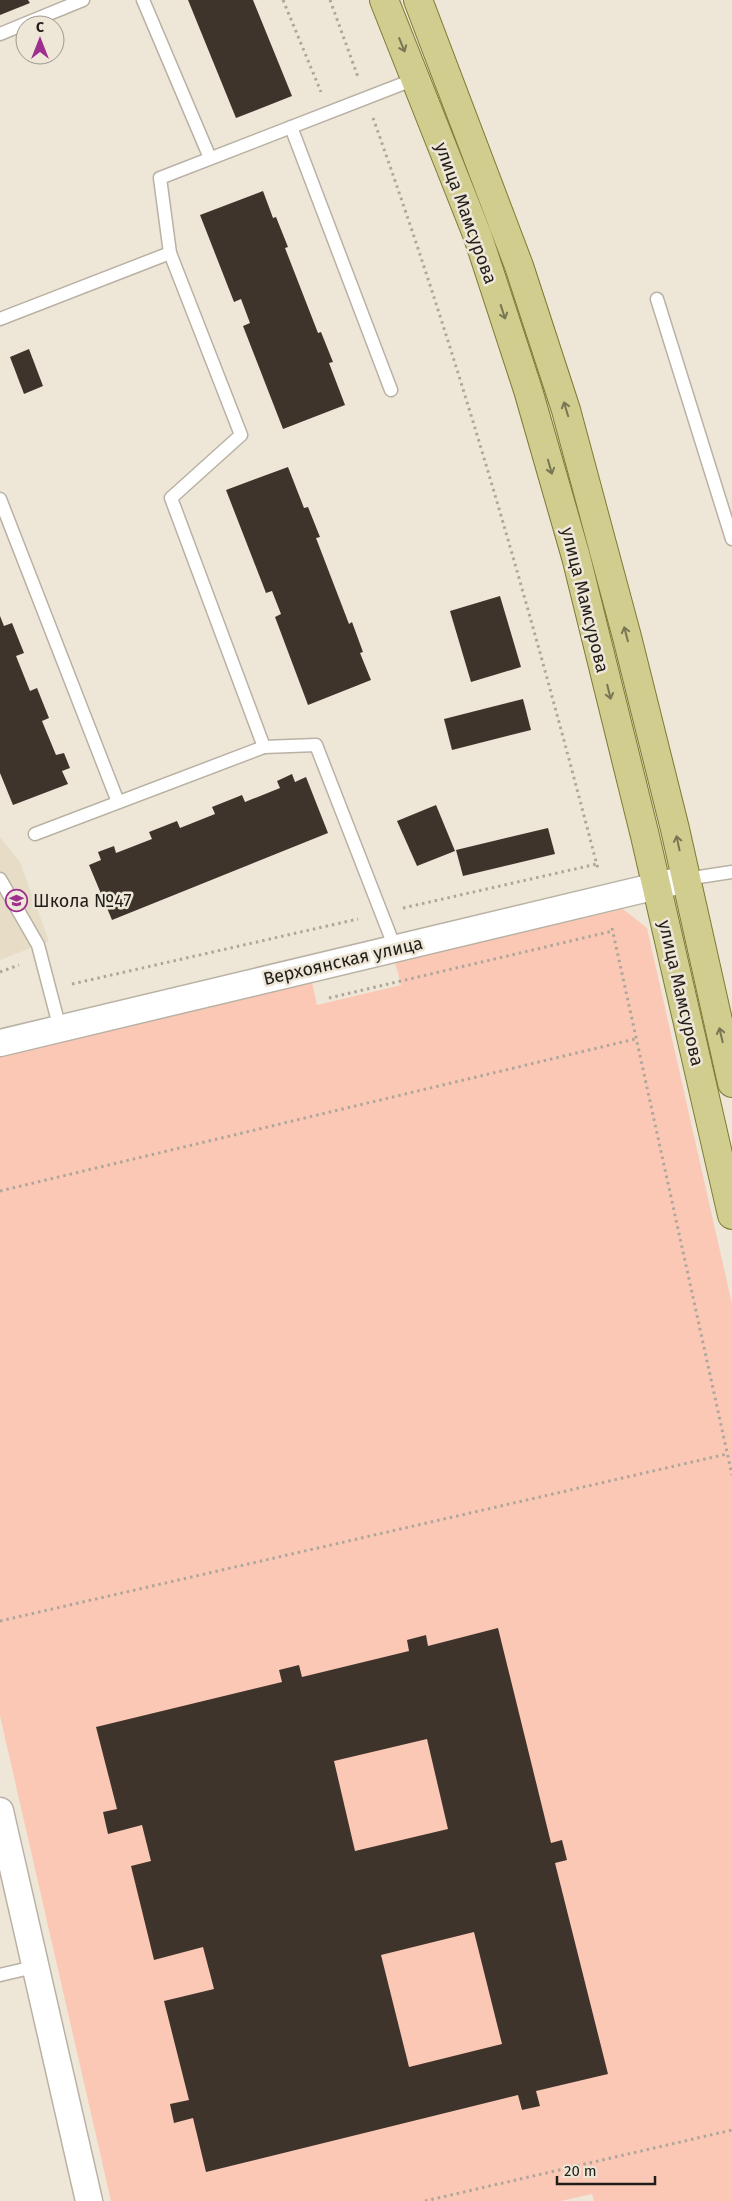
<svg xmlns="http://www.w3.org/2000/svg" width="732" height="2201" font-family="'Fira Sans',sans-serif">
	<rect width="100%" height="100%" fill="#eee7d8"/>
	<path fill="#e7ddc7" d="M0 837 20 862 49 941 0 960Z"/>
	<path fill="#fcc8b6" d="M623 909 647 928 732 1304V2201H594L592 2194 561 2201H111L0 1716V1056L312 982 317 1005 401 985 395 962Z"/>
	<g fill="#3f342b" fill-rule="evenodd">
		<path d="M0 0H28L30 3 0 15Z"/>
		<path d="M188 0H253L292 96 236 118Z"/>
		<path d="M263 191 273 218 276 217 288 247 285 248 318 333 321 332 333 362 329 363 345 405 283 429 243 326 250 323 241 299 234 302 200 215Z"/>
		<path d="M29 349 43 386 24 394 10 357Z"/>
		<path d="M288 467 304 508 308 507 320 537 316 538 349 624 352 622 363 652 360 653 371 680 308 705 275 617 281 614 272 591 266 593 226 490Z"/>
		<path d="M500 596 521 667 471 682 450 611Z"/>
		<path d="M0 616 4 626 12 623 24 653 16 656 30 691 37 688 49 718 42 721 56 755 64 753 70 768 62 771 68 784 13 805 0 773Z"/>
		<path d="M523 699 531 730 452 750 444 719Z"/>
		<path d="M292 774 295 782 306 777 328 833 112 920 89 865 101 860 98 852 114 846 116 853 152 839 149 832 177 821 180 828 215 814 212 807 242 795 245 802 280 788 277 781Z"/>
		<path d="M436 805 455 851 417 866 397 821Z"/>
		<path d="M548 828 555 854 463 876 456 850Z"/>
		<path d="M498 1628 551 1843 562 1840 567 1860 555 1863 608 2074 536 2091 540 2106 522 2110 518 2095 206 2172 193 2118 174 2123 170 2104 189 2100 164 2001 214 1989 203 1947 154 1960 131 1866 151 1861 142 1825 108 1834 103 1812 117 1809 96 1727 282 1682 279 1670 299 1665 302 1677 409 1651 407 1640 426 1635 428 1646ZM427 1739 448 1829 355 1851 334 1761ZM474 1932 502 2044 409 2067 381 1955Z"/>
	</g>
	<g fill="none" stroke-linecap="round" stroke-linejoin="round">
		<defs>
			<g id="lane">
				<path d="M143 0 210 158"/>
				<path d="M0 34 83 0"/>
				<path d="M291 127 391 390"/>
				<path d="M170 253 241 435 171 498 264 747 316 745 395 948"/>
				<path d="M657 299 732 539"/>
				<path d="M0 319 170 253 160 178 415 79"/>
				<path d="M0 499 118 802"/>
				<path d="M35 834 264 747"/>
				<path d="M0 879 38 945 60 1029"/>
				<path d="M686 879 732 872"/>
				<path d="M0 1975 34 1967"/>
			</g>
			<g id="street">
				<path d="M0 1043 686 879"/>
				<path d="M0 1811 89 2201"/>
			</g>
			<g id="primary">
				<path d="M384 0 478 237 528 390 576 557 645 836 732 1215"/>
				<path d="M418 0 519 266 566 410 627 637 675 829 732 1083"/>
			</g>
		</defs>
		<use href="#lane" stroke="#b9b2a4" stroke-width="15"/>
		<use href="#street" stroke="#b9b2a4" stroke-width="29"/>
		<use href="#primary" stroke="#7e7a34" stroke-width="30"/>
		<g stroke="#ada79b" stroke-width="3" stroke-dasharray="2.5 4" stroke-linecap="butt">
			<path d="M283 0 321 92"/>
			<path d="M330 0 358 77"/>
			<path d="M373 118C461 364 532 616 598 869"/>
			<path d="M403 908 597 864"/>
			<path d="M612 928 732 1475"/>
			<path d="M0 972 19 965"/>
			<path d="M72 984 358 919"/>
			<path d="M329 998 613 931"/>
			<path d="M0 1191 635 1039"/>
			<path d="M0 1621 727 1454"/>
			<path d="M425 2201 732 2130"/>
		</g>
		<use href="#lane" stroke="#fff" stroke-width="12"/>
		<use href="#street" stroke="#fff" stroke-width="26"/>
		<use href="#primary" stroke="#d0cd8e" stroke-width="28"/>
	</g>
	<defs><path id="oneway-shaft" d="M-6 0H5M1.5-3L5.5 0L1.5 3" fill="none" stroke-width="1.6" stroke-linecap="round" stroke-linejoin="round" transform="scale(1.25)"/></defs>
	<g stroke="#787654">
		<use href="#oneway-shaft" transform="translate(402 45) rotate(68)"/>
		<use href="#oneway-shaft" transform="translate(503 312) rotate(72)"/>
		<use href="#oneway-shaft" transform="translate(566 409) rotate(-107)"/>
		<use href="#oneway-shaft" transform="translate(550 467) rotate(74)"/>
		<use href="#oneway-shaft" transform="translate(626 634) rotate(-105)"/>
		<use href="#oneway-shaft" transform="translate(609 692) rotate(76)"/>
		<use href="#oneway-shaft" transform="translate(678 843) rotate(-102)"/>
		<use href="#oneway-shaft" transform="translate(721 1035) rotate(-103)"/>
	</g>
	<defs>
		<symbol id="school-ring" viewBox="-11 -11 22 22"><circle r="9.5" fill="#eee7d8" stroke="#9e2f8e" stroke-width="1.5"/><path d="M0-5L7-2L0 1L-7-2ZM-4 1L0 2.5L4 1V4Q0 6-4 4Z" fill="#9e2f8e"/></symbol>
	</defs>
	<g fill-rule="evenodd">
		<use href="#school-ring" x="4" y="888" width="25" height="25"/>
	</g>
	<g text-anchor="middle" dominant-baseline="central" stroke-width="5" stroke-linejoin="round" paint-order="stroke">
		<g font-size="18" fill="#211e19" stroke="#eee7d8">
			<text transform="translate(466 213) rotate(70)">улица Мамсурова</text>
			<text transform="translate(585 600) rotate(76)">улица Мамсурова</text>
			<text transform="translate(343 961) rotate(-13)">Верхоянская улица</text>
			<text transform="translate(681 993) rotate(77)">улица Мамсурова</text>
		</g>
		<g font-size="18" fill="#211e19" stroke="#eee7d8" text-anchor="start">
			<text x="33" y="901">Школа №47</text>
		</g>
	</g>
	<g transform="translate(40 40)"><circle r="24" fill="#eee7d8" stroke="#9c978c"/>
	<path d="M0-4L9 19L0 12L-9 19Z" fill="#9e2f8e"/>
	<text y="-8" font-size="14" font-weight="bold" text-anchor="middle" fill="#211e19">С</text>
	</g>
	<path d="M557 2176v8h98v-8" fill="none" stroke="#211e19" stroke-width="2.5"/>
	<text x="564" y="2176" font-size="15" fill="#211e19" stroke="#eee7d8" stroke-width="4" paint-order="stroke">20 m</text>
</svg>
